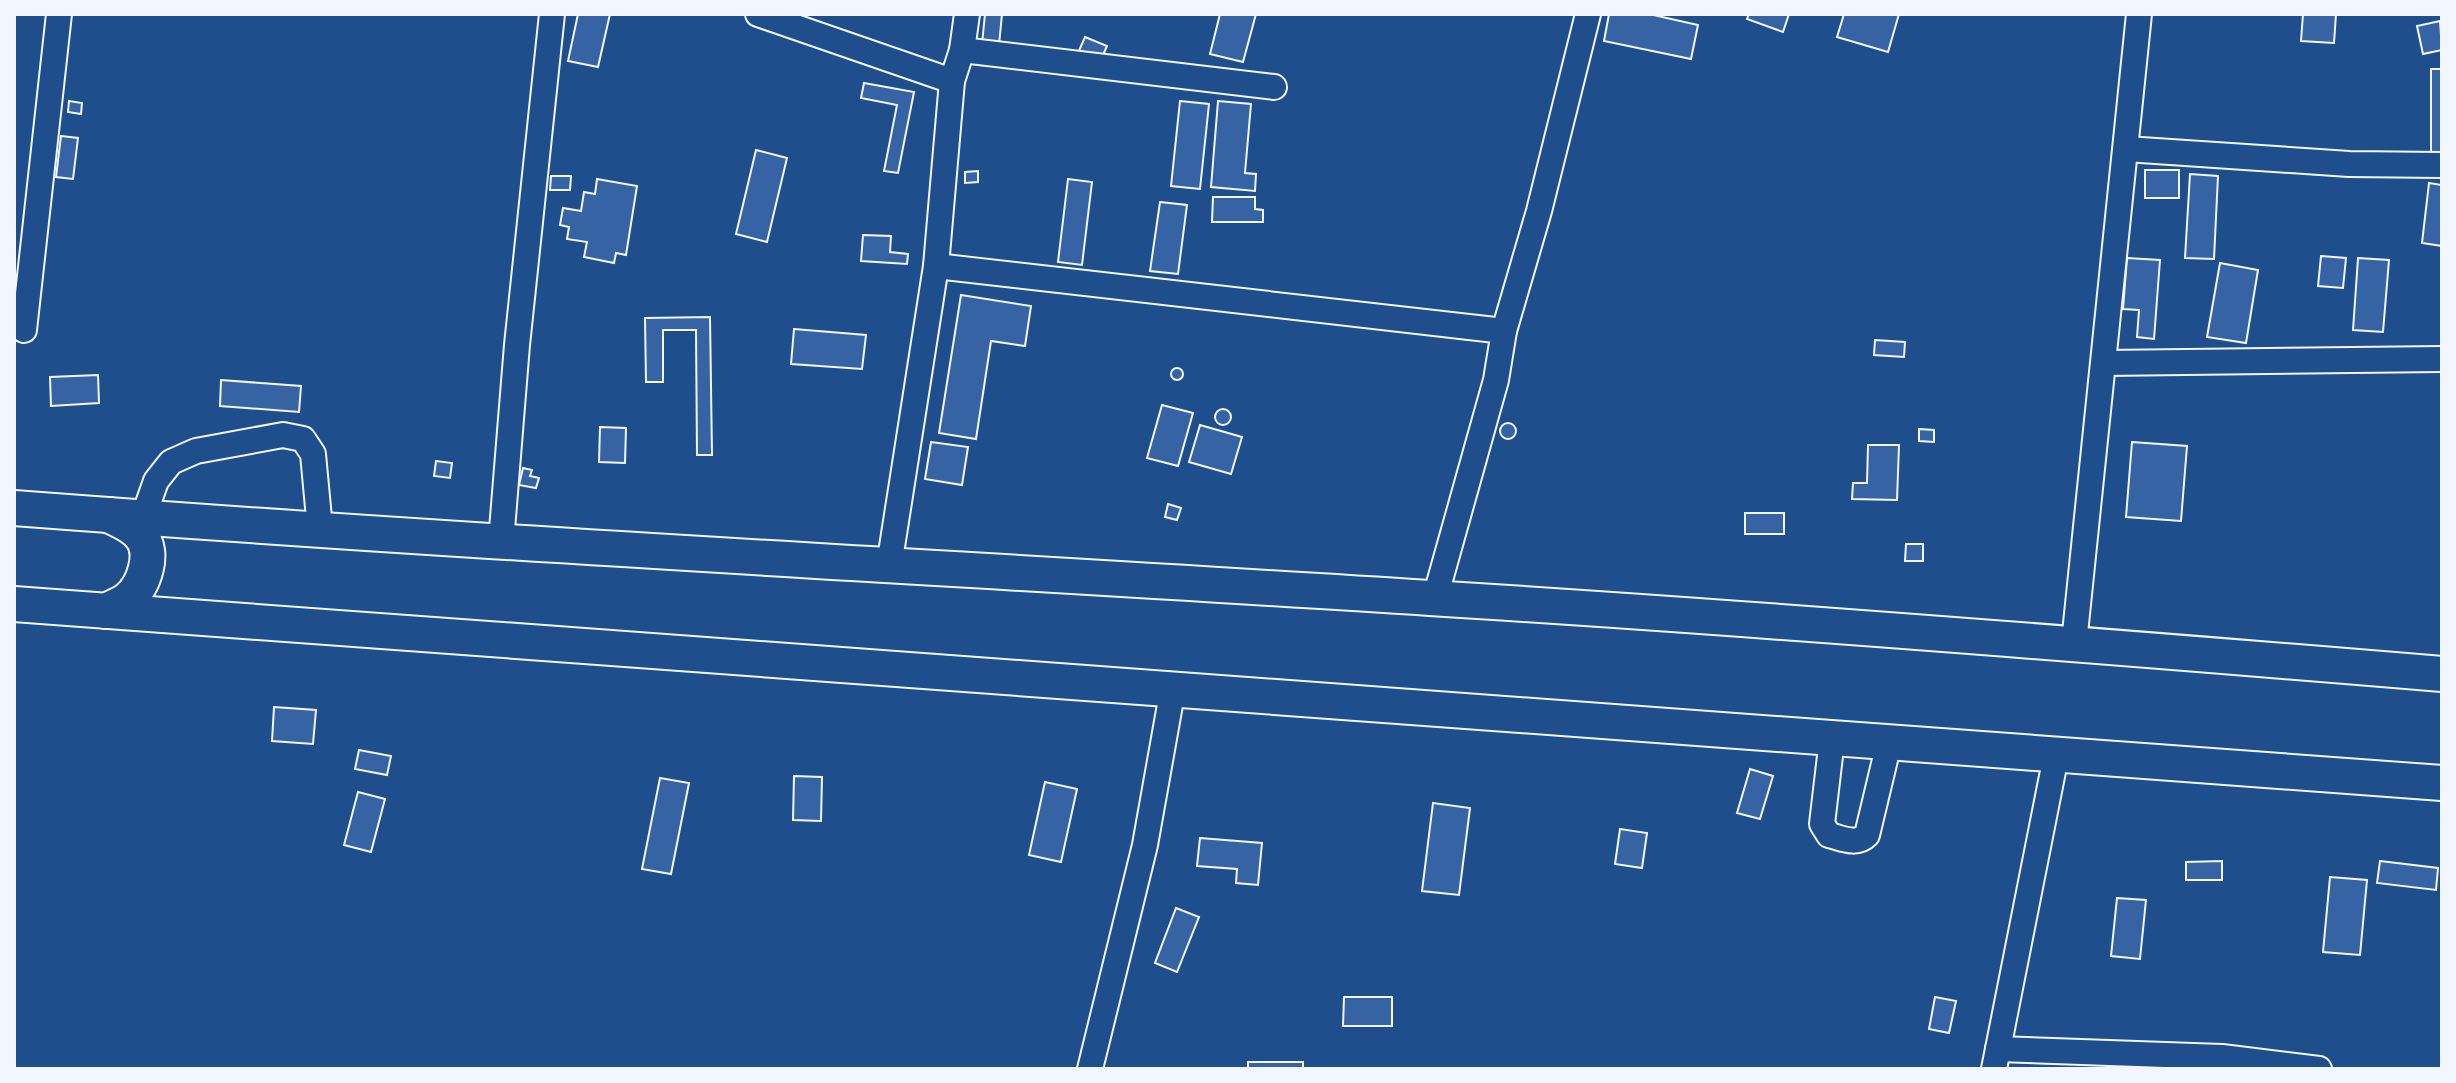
<svg xmlns="http://www.w3.org/2000/svg" width="2456" height="1083" font-family="'PT Sans Narrow',sans-serif">
	<rect width="100%" height="100%" fill="#1f4e8c"/>
	<g fill="#3563a3" stroke="#f2f6ff" stroke-width="2">
		<path d="M578 14H610L598 67 568 61Z"/>
		<path d="M985 14H1002L999 45 982 44Z"/>
		<path d="M1220 14H1256L1243 62 1210 54Z"/>
		<path d="M1609 14H1649L1698 25 1691 59 1604 41Z"/>
		<path d="M1749 14H1789L1783 32 1747 19Z"/>
		<path d="M1844 14H1899L1888 52 1837 37Z"/>
		<path d="M2303 14H2336L2334 43 2301 41Z"/>
		<path d="M2440 21 2442 50 2423 54 2417 26Z"/>
		<path d="M1085 37 1107 46 1100 62 1078 53Z"/>
		<rect x="2431" y="69" width="11" height="83"/>
		<path d="M864 83 914 92 898 173 884 171 897 105 861 98Z"/>
		<path d="M69 101 82 103 81 114 68 112Z"/>
		<path d="M1180 101 1209 104 1200 189 1171 186Z"/>
		<path d="M1218 101 1251 104 1245 173 1256 174 1255 191 1211 187Z"/>
		<path d="M61 136 78 138 73 179 56 177Z"/>
		<path d="M756 150 787 158 767 242 736 234Z"/>
		<rect x="2145" y="170" width="34" height="28"/>
		<path d="M978 171V182L965 183V172Z"/>
		<path d="M2190 174 2218 176 2214 259 2185 258Z"/>
		<path d="M551 176H571L570 190H550Z"/>
		<path d="M597 179 637 186 626 255 616 253 614 263 584 257 587 242 567 239 569 227 560 225 563 208 581 211 584 192 595 194Z"/>
		<path d="M1068 179 1092 182 1082 265 1058 262Z"/>
		<path d="M2429 183 2442 185V246L2422 243Z"/>
		<path d="M1213 197H1255V209L1263 210V222H1212Z"/>
		<path d="M1160 202 1187 205 1178 274 1150 271Z"/>
		<path d="M863 235 891 236 890 252 908 254 907 264 861 261Z"/>
		<path d="M2321 256 2346 258 2343 288 2318 286Z"/>
		<path d="M2127 258 2160 260 2154 339 2137 337 2139 310 2123 309Z"/>
		<path d="M2358 258 2389 260 2383 332 2353 330Z"/>
		<path d="M2220 263 2258 270 2246 343 2207 337Z"/>
		<path d="M961 295 1031 306 1025 346 991 341 976 439 939 433Z"/>
		<path d="M710 317 712 455H697L696 330H663V382H646L645 318Z"/>
		<path d="M794 329 866 335 862 369 791 364Z"/>
		<path d="M1875 340 1905 342 1904 357 1874 355Z"/>
		<circle cx="1177" cy="374" r="6"/>
		<path d="M98 375 99 403 51 406 50 377Z"/>
		<path d="M221 380 301 386 299 412 220 406Z"/>
		<path d="M1162 405 1193 413 1178 466 1147 458Z"/>
		<circle cx="1223" cy="417" r="8"/>
		<circle cx="1508" cy="431" r="8"/>
		<path d="M1200 425 1242 437 1231 474 1189 462Z"/>
		<path d="M600 427 626 428 625 463 599 462Z"/>
		<path d="M1919 429 1934 430V442L1919 441Z"/>
		<path d="M931 442 968 447 962 485 925 479Z"/>
		<path d="M2132 442 2187 446 2181 521 2126 517Z"/>
		<path d="M1868 445H1899L1897 500 1852 499 1853 483H1867Z"/>
		<path d="M436 461 452 463 450 478 434 476Z"/>
		<path d="M523 468 532 470 530 476 539 478 536 488 519 485Z"/>
		<path d="M1168 504 1181 508 1177 520 1165 517Z"/>
		<rect x="1745" y="513" width="39" height="21"/>
		<path d="M1906 544H1923V561H1905Z"/>
		<path d="M274 707 316 710 313 744 272 741Z"/>
		<path d="M359 750 391 756 387 775 355 769Z"/>
		<path d="M1750 769 1773 776 1760 819 1737 813Z"/>
		<path d="M794 776 822 777 821 821 793 820Z"/>
		<path d="M660 778 689 783 671 874 642 869Z"/>
		<path d="M1045 782 1077 789 1061 862 1029 855Z"/>
		<path d="M358 792 385 799 371 852 344 845Z"/>
		<path d="M1433 803 1470 808 1459 895 1422 891Z"/>
		<path d="M1620 829 1647 833 1642 868 1615 864Z"/>
		<path d="M1200 838 1262 843 1258 885 1236 883 1237 869 1197 866Z"/>
		<path d="M2222 861V880H2186V862Z"/>
		<path d="M2380 861 2438 868 2436 890 2377 883Z"/>
		<path d="M2330 877 2367 880 2360 955 2323 952Z"/>
		<path d="M2117 898 2146 900 2140 959 2111 956Z"/>
		<path d="M1176 908 1199 917 1177 972 1155 963Z"/>
		<path d="M1344 997H1392V1026H1343Z"/>
		<path d="M1935 997 1956 1001 1949 1033 1929 1029Z"/>
		<rect x="1248" y="1062" width="55" height="7"/>
	</g>
	<g fill="none" stroke-linecap="round" stroke-linejoin="round">
		<defs>
			<g id="minor">
				<path d="M758 14 952 81"/>
				<path d="M962 50 1274 87"/>
				<path d="M2126 149 2349 164 2442 165"/>
				<path d="M936 266 1504 331 1496 380 1435 598"/>
				<path d="M24 330 59 14"/>
				<path d="M1504 331 1539 211 1588 14"/>
				<path d="M2104 363 2442 359"/>
				<path d="M143 518 156 481 171 462 196 451 283 435 303 439 313 454 320 529"/>
				<path d="M501 542 517 345 552 14"/>
				<path d="M889 566 936 266 952 81 962 50 967 14"/>
				<path d="M2074 643 2139 14"/>
				<path d="M1832 739 1822 824 1829 835C1842 838 1856 846 1867 835L1889 743"/>
				<path d="M1998 1049 2222 1057 2319 1069"/>
				<path d="M1090 1069 1145 845 1173 688"/>
				<path d="M1994 1069 2056 756"/>
			</g>
			<g id="highway">
				<path d="M14 508C486 544 958 568 1430 598 1768 619 2105 646 2442 674"/>
				<path d="M14 604 2442 783"/>
				<path d="M106 611C113 607 122 604 128 599 144 586 155 553 141 536 133 525 120 521 109 515"/>
			</g>
		</defs>
		<use href="#minor" stroke="#f2f6ff" stroke-width="28"/>
		<use href="#highway" stroke="#f2f6ff" stroke-width="38"/>
		<use href="#minor" stroke="#1f4e8c" stroke-width="24"/>
		<use href="#highway" stroke="#1f4e8c" stroke-width="34"/>
	</g>
	<rect width="2456" height="1083" fill="none" stroke="#f2f6ff" stroke-width="32"/>
</svg>
